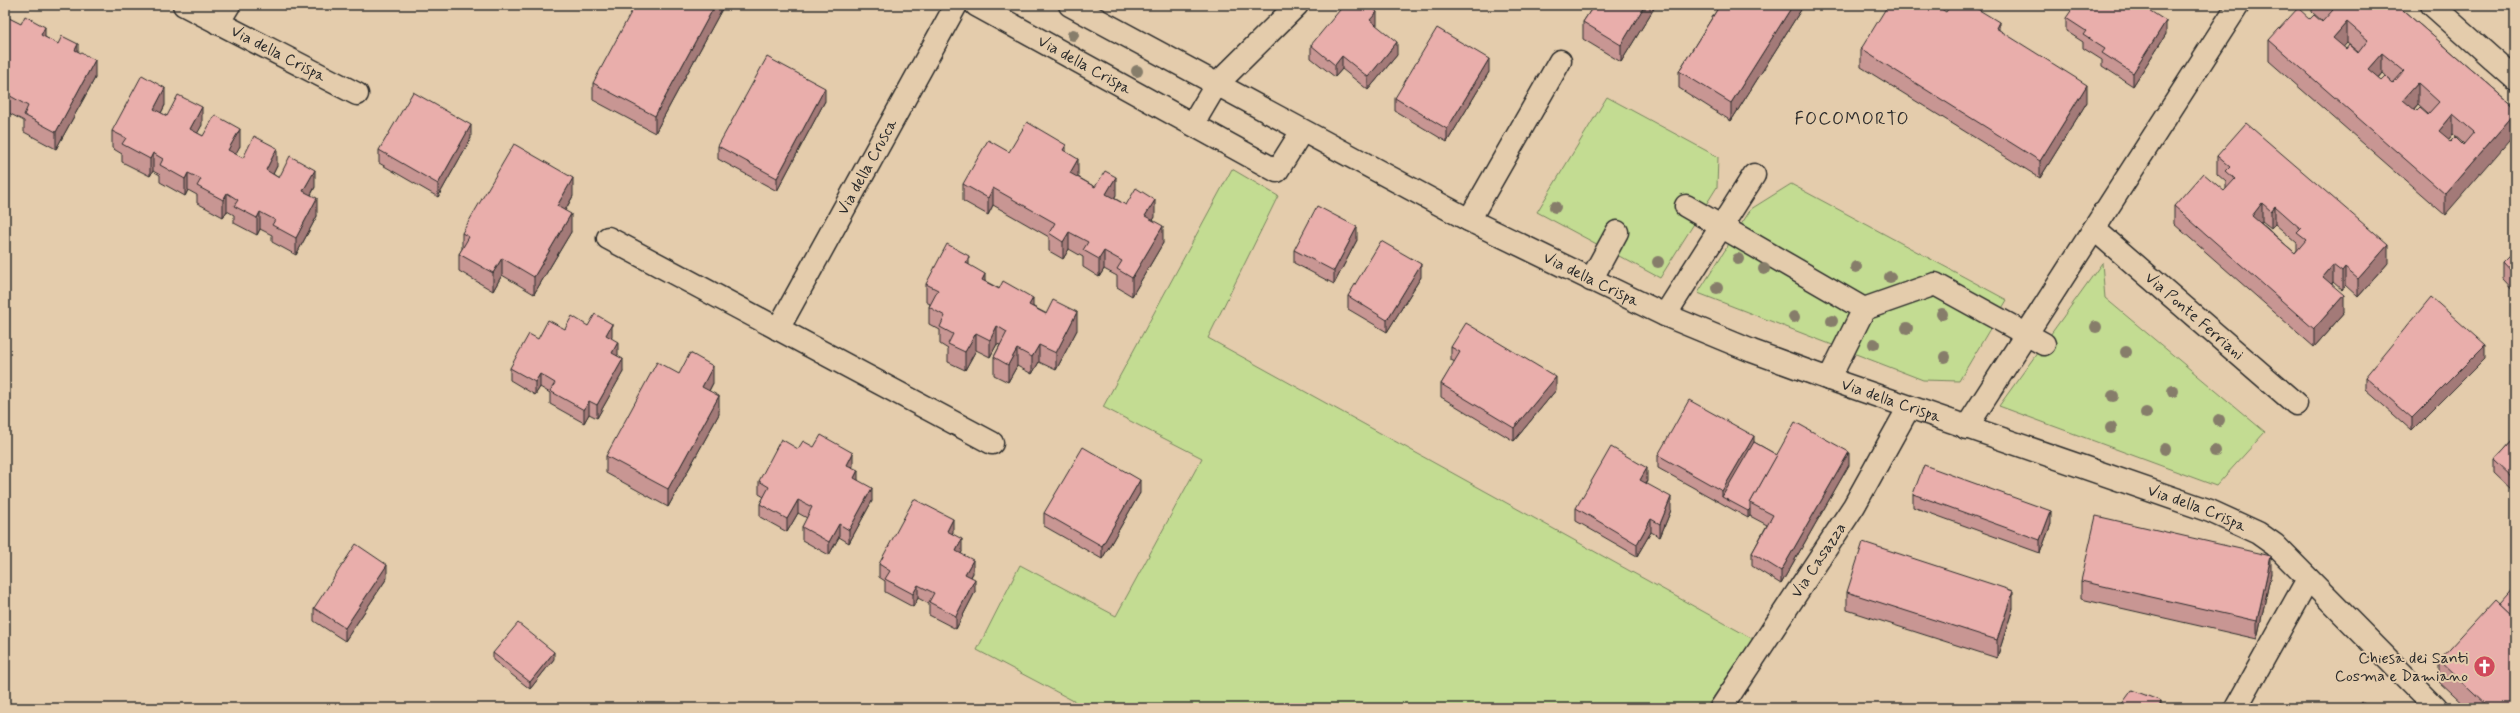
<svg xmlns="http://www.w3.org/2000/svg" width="2520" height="713" font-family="Mynerve,sans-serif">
	<rect width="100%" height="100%" fill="#e4ccac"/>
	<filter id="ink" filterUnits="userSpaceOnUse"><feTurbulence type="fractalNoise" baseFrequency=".025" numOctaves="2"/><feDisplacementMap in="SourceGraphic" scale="8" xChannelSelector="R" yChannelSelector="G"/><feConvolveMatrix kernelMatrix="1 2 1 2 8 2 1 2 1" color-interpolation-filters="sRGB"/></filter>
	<g filter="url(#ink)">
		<g fill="#c3dc92" stroke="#77845e">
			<path d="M1607 97 1718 157 1717 187 1660 278 1537 212Z"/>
			<path d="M1232 169 1278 196 1208 338 1753 639 1706 708H1087L977 650 1020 565 1116 616 1202 458 1103 407Z"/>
			<path d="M1791 184 2007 300 1959 381 1923 380 1698 293 1751 209Z"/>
			<path d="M2102 263 2105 298 2265 432 2216 486 1999 406Z"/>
		</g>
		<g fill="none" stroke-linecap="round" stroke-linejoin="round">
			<defs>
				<g id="minor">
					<path id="s1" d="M184 5 357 94"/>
					<path id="s2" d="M976 5 1277 171 1302 131"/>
					<path id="s3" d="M1070 5 1469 220 1665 315 1752 351 1829 379 2210 511 2258 533 2275 545 2436 708"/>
					<path d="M2432 5 2515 79"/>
					<path d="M218 23 229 5"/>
					<path d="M1193 124 1216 85 1297 5"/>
					<path d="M1686 206 1864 309 1829 379"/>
					<path d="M1469 220 1560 61"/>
					<path id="s4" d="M2094 229 2296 404"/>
					<path d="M608 238 992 443"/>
					<path d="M1591 280 1617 232"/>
					<path d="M1864 309 1935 284 2044 344"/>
					<path d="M1665 315 1754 175"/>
					<path id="s5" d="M778 329 956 5"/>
					<path d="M1966 428 2238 5"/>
					<path id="s6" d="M1721 708 1854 506 1909 407"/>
					<path d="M2236 708 2308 579"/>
				</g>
			</defs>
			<use href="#minor" stroke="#2b2b2b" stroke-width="25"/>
			<use href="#minor" stroke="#e4ccac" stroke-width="22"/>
		</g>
		<g fill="#867d6b">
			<circle cx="1073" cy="35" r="6"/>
			<circle cx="1137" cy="71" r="6"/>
			<circle cx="1555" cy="207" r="6"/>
			<circle cx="1738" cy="259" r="6"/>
			<circle cx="1658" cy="262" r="6"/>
			<circle cx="1856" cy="267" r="6"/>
			<circle cx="1764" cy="269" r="6"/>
			<circle cx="1890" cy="277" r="6"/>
			<circle cx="1717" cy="288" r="6"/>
			<circle cx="1942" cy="314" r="6"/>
			<circle cx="1794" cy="317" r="6"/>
			<circle cx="1832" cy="321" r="6"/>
			<circle cx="2096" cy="327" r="6"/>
			<circle cx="1907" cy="328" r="6"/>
			<circle cx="1874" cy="344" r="6"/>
			<circle cx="2126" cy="352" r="6"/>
			<circle cx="1945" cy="357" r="6"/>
			<circle cx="2173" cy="391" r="6"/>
			<circle cx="2113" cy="396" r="6"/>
			<circle cx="2146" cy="413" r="6"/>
			<circle cx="2219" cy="420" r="6"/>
			<circle cx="2111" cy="428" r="6"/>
			<circle cx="2165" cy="449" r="6"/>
			<circle cx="2215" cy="451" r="6"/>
		</g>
		<g fill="#c89693" stroke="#2b2b2b" fill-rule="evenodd">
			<path d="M722 5V9L655 133 593 100V83Z"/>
			<path d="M1594 5H1656L1621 62 1583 39V22Z"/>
			<path d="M1720 5H1804L1731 121 1679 88V71Z"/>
			<path d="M2147 5V9L2166 34 2133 86 2102 66V60L2083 48V42L2066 31V18Z"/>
			<path d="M2312 5H2397L2515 107 2445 215 2269 61V40L2323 22 2312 12ZM2347 43 2358 52V53L2346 49 2343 47ZM2382 73 2393 83 2381 80 2378 78ZM2418 104 2429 114H2428L2416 111 2414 109ZM2453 134 2464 144 2463 145 2451 141 2449 139Z"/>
			<path d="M5 6V16L58 44 78 51 95 78 56 149 24 132V121L5 111Z"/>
			<path d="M1946 12 1999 30 2087 102 2040 178 1861 67V49Z"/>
			<path d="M1376 25 1397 55 1368 90 1342 69 1335 77 1311 58V45L1377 25Z"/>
			<path d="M1489 72 1447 142 1395 111V98Z"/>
			<path d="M825 101 777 191 718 159V146Z"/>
			<path d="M165 105 161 113 167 116 202 125 197 133 203 136 240 146 235 154 243 158 277 166 273 174 279 178 315 187 311 195 317 216 296 255 272 242V235L260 229 257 235 234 223V215L227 211 223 217 197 203V195L188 190 185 196 160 182V175L153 171 150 176 122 162V154L112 148V131Z"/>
			<path d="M471 138 438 197 379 163V150Z"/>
			<path d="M1009 152H1066L1078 176V177L1095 187 1116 195 1114 198 1126 205 1155 217 1153 220 1163 243 1132 296 1117 287V276L1104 269 1099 277 1083 267V257L1069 249 1063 259 1049 251V237L993 205 988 215 963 201V184Z"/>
			<path d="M2217 156 2388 263 2358 297 2345 285 2342 290 2333 282 2332 284 2344 313 2314 347 2174 224V206L2224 191 2226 189V182L2217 174ZM2262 221 2271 228 2275 224 2297 243V250L2295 253 2261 223Z"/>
			<path d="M573 196 565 211 571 232 534 294 502 275 493 291 459 271V254L462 249V233Z"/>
			<path d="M1357 240 1334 284 1294 263V250Z"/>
			<path d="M2515 250V292L2503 279V262Z"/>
			<path d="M969 265 985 281 1077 330 1056 370 1039 362 1032 374 1017 366 1008 382 994 375V357L1000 345 997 344 990 357 976 350 965 370 948 362V349L940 344V330L929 324V307L930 304 926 302V284Z"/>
			<path d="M1421 277 1387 332 1348 309V296Z"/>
			<path d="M588 326 612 337 611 338 618 355 617 356 623 372 597 418 589 414 584 423 550 404V393L540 387 535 395 510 380V368L538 339 565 329Z"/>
			<path d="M1451 347 1556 390 1514 441 1441 397V384L1455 362 1451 360Z"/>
			<path d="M2485 358 2412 431 2365 389V377Z"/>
			<path d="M679 374 713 383 709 391 719 414 668 507 606 473V456Z"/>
			<path d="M2515 437V493L2494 473V460Z"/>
			<path d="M1754 442 1777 455 1849 465 1781 584 1752 566V553L1767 525 1750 516 1748 518 1658 468V455Z"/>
			<path d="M853 466 852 467 858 480 872 501 849 543 839 537 829 555 802 540V527L807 518 798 513 787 532 760 517V504L764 497 759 494V481Z"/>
			<path d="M1647 481 1646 483 1671 510 1660 537 1651 532 1637 556 1576 521V508Z"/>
			<path d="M1140 493 1102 559 1044 526V513Z"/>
			<path d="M1913 494 2051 524 2040 553 1913 507Z"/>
			<path d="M953 532 952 534 962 552 961 553 973 573 971 577 975 592 956 629 929 615V604L918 598 913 607 885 592V581L879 577V564Z"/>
			<path d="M2271 573 2257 639 2081 599V581Z"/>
			<path d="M387 578 345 641 314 621V608Z"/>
			<path d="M1847 592 2013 608 1997 658 1847 610Z"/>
			<path d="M2500 603 2515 708H2467L2439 682V661Z"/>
			<path d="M493 653 554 659 530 689 493 660Z"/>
		</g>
		<g fill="#a37a78" stroke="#2b2b2b">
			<path d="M715 5H722V9L655 133V116Z"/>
			<path d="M1645 5H1656L1621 62V45Z"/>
			<path d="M1793 5H1804L1731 121V103Z"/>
			<path d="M2146 5H2147V16L2144 7Z"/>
			<path d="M1377 12V25L1370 33V20Z"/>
			<path d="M2166 21V34L2133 86V73Z"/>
			<path d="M1999 22V40L1996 28Z"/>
			<path d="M2347 22V43L2333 59V38Z"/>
			<path d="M45 27V44L41 35Z"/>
			<path d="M1397 42V55L1368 90V77Z"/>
			<path d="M78 44V62L75 50Z"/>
			<path d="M2382 53V73L2368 89V69Z"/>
			<path d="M1342 56V69L1335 77V65Z"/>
			<path d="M1489 59V72L1447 142V129Z"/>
			<path d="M95 60V78L56 149V132Z"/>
			<path d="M2418 83V104L2403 121V100Z"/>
			<path d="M2087 85V102L2040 178V161Z"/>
			<path d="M165 88V105L154 127V109Z"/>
			<path d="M825 88V101L777 191V178Z"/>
			<path d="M202 107V125L190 147V129Z"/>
			<path d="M2515 113V134L2445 215V194Z"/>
			<path d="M2453 114V134L2439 151V131Z"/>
			<path d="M471 125V138L438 197V184Z"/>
			<path d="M240 129V146L228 168V150Z"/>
			<path d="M1066 145V162L1063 150Z"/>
			<path d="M277 148V166L266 188V170Z"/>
			<path d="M153 153V171L150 176V159Z"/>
			<path d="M1078 159V176L1070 190V173Z"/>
			<path d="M315 170V187L303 209V191Z"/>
			<path d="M188 173V190L185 196V179Z"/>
			<path d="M1116 177V195L1106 211V194Z"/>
			<path d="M573 178V196L557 224V206Z"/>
			<path d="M993 188V205L988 215V198Z"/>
			<path d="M227 193V211L223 217V200Z"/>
			<path d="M317 198V216L296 255V238Z"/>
			<path d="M1155 200V217L1145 234V216Z"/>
			<path d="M2262 203V221L2252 233V216Z"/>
			<path d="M2275 206V224L2271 228V211Z"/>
			<path d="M260 212V229L257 235V218Z"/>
			<path d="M571 214V232L534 294V277Z"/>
			<path d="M1163 226V243L1132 296V278Z"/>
			<path d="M1357 227V240L1334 284V271Z"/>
			<path d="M1069 232V249L1063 259V242Z"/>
			<path d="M2388 245V263L2358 297V279Z"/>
			<path d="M1104 251V269L1099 277V259Z"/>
			<path d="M969 256V273L966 263Z"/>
			<path d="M502 258V275L493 291V273Z"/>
			<path d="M1421 264V277L1387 332V320Z"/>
			<path d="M2333 265V282L2323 294V277Z"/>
			<path d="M2345 268V285L2342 290V272Z"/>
			<path d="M985 274V291L982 280Z"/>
			<path d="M2344 295V313L2314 347V329Z"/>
			<path d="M1033 298V315L1029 305Z"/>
			<path d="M1077 312V330L1056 370V353Z"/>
			<path d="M612 324V337L606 348V335Z"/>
			<path d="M997 326V344L990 357V340Z"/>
			<path d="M976 333V350L965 370V352Z"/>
			<path d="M618 342V355L612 366V353Z"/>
			<path d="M1039 345V362L1032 374V357Z"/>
			<path d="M2485 345V358L2412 431V418Z"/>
			<path d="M1017 349V366L1008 382V365Z"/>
			<path d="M623 359V372L597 418V405Z"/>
			<path d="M713 366V383L702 404V387Z"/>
			<path d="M540 374V387L535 395V382Z"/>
			<path d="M1556 377V390L1514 441V428Z"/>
			<path d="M719 396V414L668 507V489Z"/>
			<path d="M589 401V414L584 423V410Z"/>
			<path d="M1754 436V449L1722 497V491Z"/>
			<path d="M1849 452V465L1781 584V571Z"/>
			<path d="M853 453V466L847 478V465Z"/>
			<path d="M1647 468V481L1640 492V480Z"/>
			<path d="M858 470V483L854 478Z"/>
			<path d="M1140 480V493L1102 559V546Z"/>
			<path d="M872 488V501L849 543V530Z"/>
			<path d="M1671 497V510L1660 537V524Z"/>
			<path d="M798 500V513L787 532V519Z"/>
			<path d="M1750 509V516L1748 518V511Z"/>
			<path d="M2051 511V524L2040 553V540Z"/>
			<path d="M953 519V532L947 544V531Z"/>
			<path d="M1651 519V532L1637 556V544Z"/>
			<path d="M839 524V537L829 555V542Z"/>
			<path d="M962 539V552L956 563V551Z"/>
			<path d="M2271 556V573L2257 639V621Z"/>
			<path d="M973 560V573L965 587V574Z"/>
			<path d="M387 565V578L345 641V628Z"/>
			<path d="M975 579V592L956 629V616Z"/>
			<path d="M918 585V598L913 607V594Z"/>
			<path d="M2013 591V608L1997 658V640Z"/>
			<path d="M554 652V659L530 689V682Z"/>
			<path d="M2161 701V708H2159Z"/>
		</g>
		<g fill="#e9aeab" stroke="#2b2b2b" fill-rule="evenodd">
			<path d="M635 5H715L655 116 593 83Z"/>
			<path d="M1344 5H1369L1377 12 1370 20 1397 42 1368 77 1342 56 1335 65 1311 45Z"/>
			<path d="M1594 5H1645L1621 45 1583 22Z"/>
			<path d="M1720 5H1793L1731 103 1679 71Z"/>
			<path d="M1888 5H1935L1946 12 1951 5H1971L1999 22 1996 28 2087 85 2040 161 1861 49Z"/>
			<path d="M2075 5H2146L2144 7 2166 21 2133 73 2102 53 2105 49 2083 35 2086 31 2066 18Z"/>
			<path d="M2327 5H2397L2515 107V113L2445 194 2269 40 2298 8 2310 19 2314 15 2322 22 2333 10ZM2347 22 2368 40 2358 53 2349 45 2346 49 2333 38ZM2382 53 2404 71 2393 83 2385 76 2381 80 2368 69ZM2418 83 2439 102 2428 114 2420 107 2416 111 2403 100ZM2453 114 2474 132 2463 145 2455 137 2451 141 2439 131Z"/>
			<path d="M5 16 21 24 25 16 45 27 41 35 58 44 62 36 78 44 75 50 95 60 56 132 24 115 28 106 5 93Z"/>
			<path d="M1437 28 1489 59 1447 129 1395 98Z"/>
			<path d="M767 57 825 88 777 178 718 146Z"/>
			<path d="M142 75 165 88 154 109 167 116 178 95 202 107 190 129 203 136 215 115 240 129 228 150 243 158 254 136 277 148 266 170 279 178 290 156 315 170 303 191 317 198 296 238 272 225 275 220 260 212 257 218 234 206 238 200 227 193 223 200 197 186 201 179 188 173 185 179 160 165 163 159 153 153 150 159 122 144 126 138 112 131Z"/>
			<path d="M413 92 471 125 438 184 379 150Z"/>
			<path d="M1027 122 1066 145 1063 150 1078 159 1070 173 1095 187 1105 171 1116 177 1106 194 1126 205 1136 188 1155 200 1145 216 1163 226 1132 278 1117 269 1122 261 1104 251 1099 259 1083 250 1088 242 1069 232 1063 242 1049 233 1055 223 993 188 988 198 963 184 988 140 1009 152Z"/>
			<path d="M2246 123 2388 245 2358 279 2345 268 2342 272 2333 265 2323 277 2344 295 2314 329 2174 206 2203 173 2224 191 2235 179 2226 171 2230 167 2217 156ZM2262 203 2271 211 2275 206 2301 229 2297 233 2306 240 2295 253 2252 216Z"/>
			<path d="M514 144 573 178 557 206 571 214 534 277 502 258 493 273 459 254 469 237 462 233Z"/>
			<path d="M1317 206 1357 227 1334 271 1294 250Z"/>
			<path d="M1381 241 1421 264 1387 320 1348 296Z"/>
			<path d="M947 244 969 256 966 263 985 274 982 280 999 289 1003 281 1033 298 1029 305 1046 314 1053 300 1077 312 1056 353 1039 345 1032 357 1017 349 1008 365 994 357 1007 332 997 326 990 340 976 333 965 352 948 344 953 334 940 327 945 316 929 307 938 290 926 284Z"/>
			<path d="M2515 250V275L2503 262Z"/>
			<path d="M2431 297 2485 345 2412 418 2365 377Z"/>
			<path d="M595 314 612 324 606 335 618 342 612 353 623 359 597 405 589 401 584 410 550 391 555 383 540 374 535 382 510 368 529 334 538 339 548 320 565 329 572 316 588 326Z"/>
			<path d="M1466 323 1556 377 1514 428 1441 384 1460 352 1451 347Z"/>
			<path d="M690 353 713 366 702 387 719 396 668 489 606 456 657 362 679 374Z"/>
			<path d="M1689 400 1754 436 1722 491 1658 455Z"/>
			<path d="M1795 422 1849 452 1781 571 1752 553 1773 515 1750 503Z"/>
			<path d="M821 435 853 453 847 465 858 470 854 478 872 488 849 530 839 524 829 542 802 527 812 507 798 500 787 519 760 504 769 487 759 481 781 439 798 449 803 441 814 447Z"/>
			<path d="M2515 437V480L2494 460Z"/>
			<path d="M1754 442 1777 455 1750 503V509L1748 511 1722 497Z"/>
			<path d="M1083 447 1140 480 1102 546 1044 513Z"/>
			<path d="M1611 447 1647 468 1640 480 1671 497 1660 524 1651 519 1637 544 1576 508Z"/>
			<path d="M1924 465 2051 511 2040 540 1913 494Z"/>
			<path d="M914 499 953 519 947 531 962 539 956 551 973 560 965 574 975 579 956 616 929 602 934 593 918 585 913 594 885 579 890 571 879 564Z"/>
			<path d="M2096 516 2271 556 2257 621 2081 581Z"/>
			<path d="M1863 542 2013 591 1997 640 1847 592Z"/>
			<path d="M356 544 387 565 345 628 314 608Z"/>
			<path d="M2515 586V617L2500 603Z"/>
			<path d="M2496 599 2515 617V708H2489L2439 661Z"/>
			<path d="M518 623 554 652 530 682 493 653Z"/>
			<path d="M2132 690 2161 701 2159 708H2119Z"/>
			<path d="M2362 702 2369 708H2356Z"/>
		</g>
	</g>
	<defs>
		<symbol id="church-disc" viewBox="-11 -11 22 22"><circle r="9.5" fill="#d1495b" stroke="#e4ccac"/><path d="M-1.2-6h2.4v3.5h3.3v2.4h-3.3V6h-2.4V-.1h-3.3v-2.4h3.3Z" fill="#fff"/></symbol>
	</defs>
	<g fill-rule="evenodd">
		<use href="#church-disc" x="2472" y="654" width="25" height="25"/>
	</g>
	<g text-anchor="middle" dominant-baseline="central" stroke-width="4" stroke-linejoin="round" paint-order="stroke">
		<g font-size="16" fill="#2b2b2b" stroke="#e4ccac">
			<text stroke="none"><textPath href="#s1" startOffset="106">Via della Crispa</textPath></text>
			<text stroke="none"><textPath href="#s2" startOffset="124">Via della Crispa</textPath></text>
			<text stroke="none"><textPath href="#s5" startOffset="185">Via della Crusca</textPath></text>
			<text stroke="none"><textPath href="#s3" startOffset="589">Via della Crispa</textPath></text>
			<text stroke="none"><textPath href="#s4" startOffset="133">Via Ponte Ferriani</textPath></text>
			<text stroke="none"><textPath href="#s3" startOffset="913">Via della Crispa</textPath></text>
			<text stroke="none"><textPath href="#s3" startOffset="1237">Via della Crispa</textPath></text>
			<text stroke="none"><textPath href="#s6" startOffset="177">Via Casazza</textPath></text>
		</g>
		<g font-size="16" fill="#2b2b2b" stroke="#e4ccac" text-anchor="end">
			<text x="2468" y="658">Chiesa dei Santi<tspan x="2468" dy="18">Cosma e Damiano</tspan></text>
		</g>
		<g font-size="18" letter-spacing="1" fill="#2b2b2b" stroke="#e4ccac">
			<text x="1852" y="119">FOCOMORTO</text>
		</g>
	</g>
	<rect width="2520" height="713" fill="none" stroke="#e4ccac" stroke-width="20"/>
	<rect x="10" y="10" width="2500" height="693" fill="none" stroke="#2b2b2b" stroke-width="1.5" filter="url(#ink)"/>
</svg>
